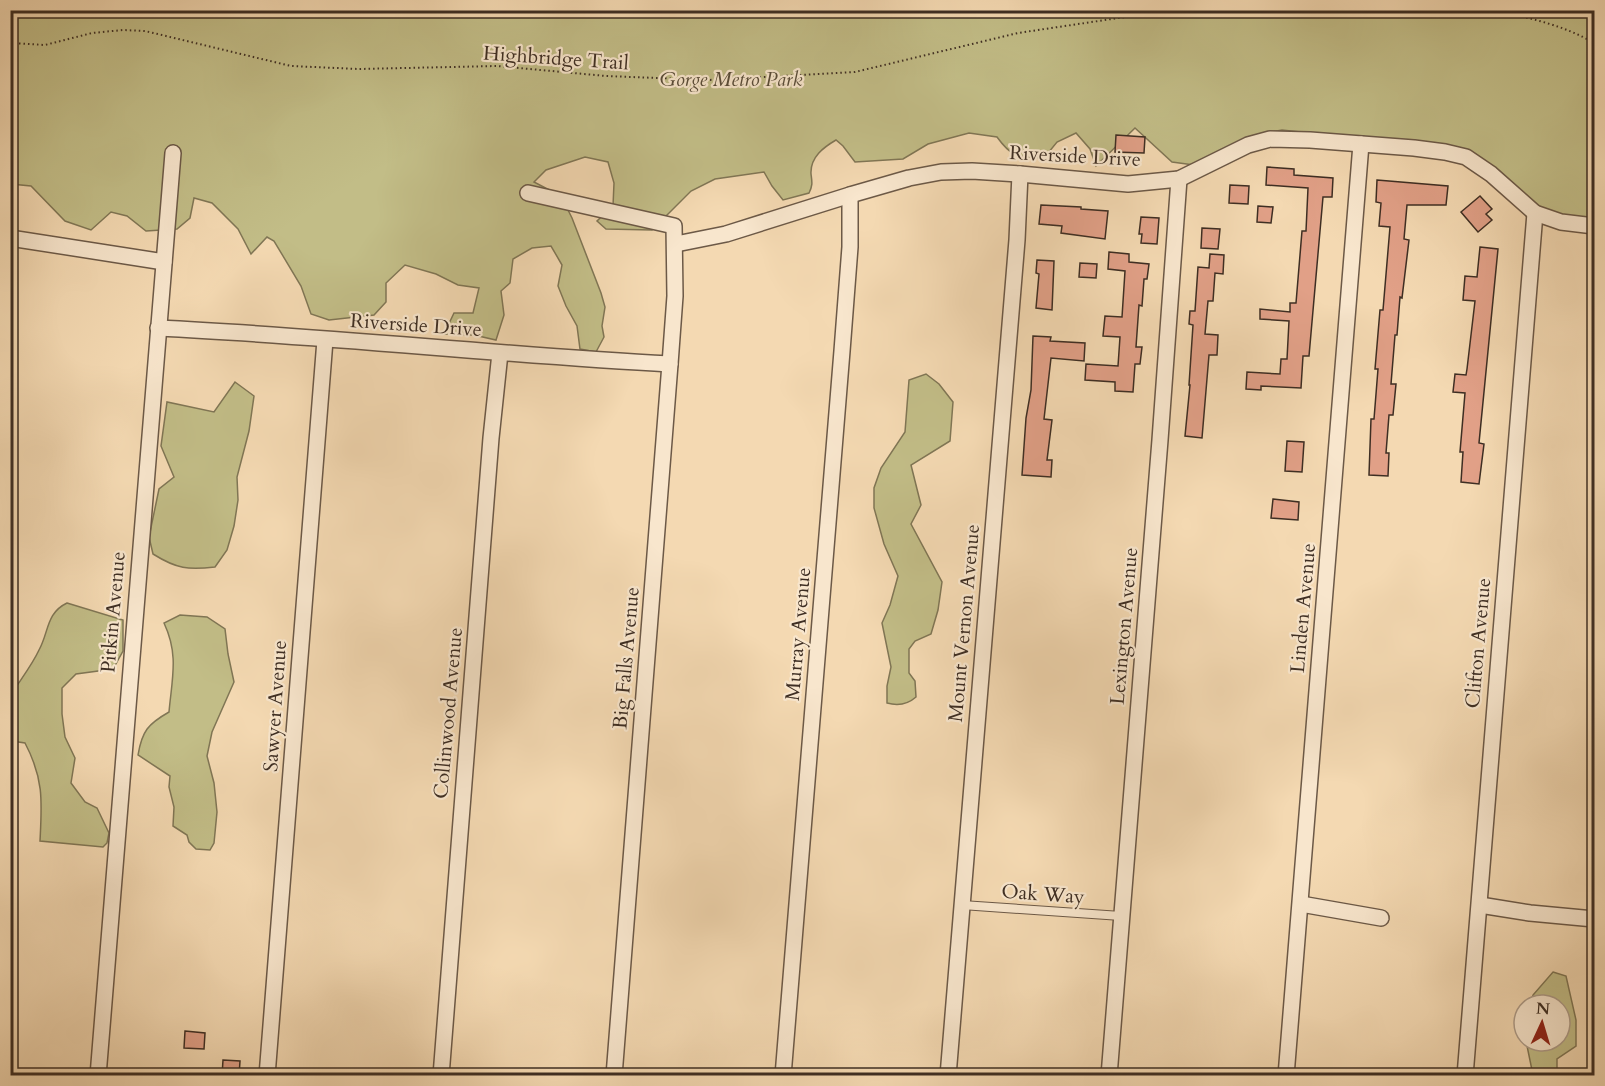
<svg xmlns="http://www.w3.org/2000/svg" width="1605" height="1086" font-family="Cardo,serif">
	<rect width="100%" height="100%" fill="#f4d9b2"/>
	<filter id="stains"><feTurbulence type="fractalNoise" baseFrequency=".00333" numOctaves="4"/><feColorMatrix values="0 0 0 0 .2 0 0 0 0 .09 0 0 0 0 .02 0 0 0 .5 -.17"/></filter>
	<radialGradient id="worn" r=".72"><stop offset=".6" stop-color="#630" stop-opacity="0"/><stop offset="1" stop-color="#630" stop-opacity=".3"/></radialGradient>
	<g fill="#c2bd87" stroke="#807655" stroke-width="1.5">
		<path d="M10 11H1594V220L1571 218 1546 211 1525 199 1488 163 1466 150 1282 130 1256 135 1194 165 1172 162 1135 128 1096 166 1090 149 1076 133 1057 142 1044 158C1018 156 1013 159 997 137L969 133 928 144 903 159 855 162 843 146 836 140C824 147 810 157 811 174 812 182 813 185 809 193L783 200 772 186 764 172 715 179 691 191 652 230 606 229 597 221 613 206 614 183 608 162 585 157 546 170 534 182 561 196 572 218 601 293 605 307 602 326 604 337 596 352 580 349 577 326 566 306 558 286 562 265 551 246 532 248 513 259 510 283 501 291 504 315 496 340 474 335 444 334 454 313H473L479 288 458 285 436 274 405 265 386 283V302L374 315 329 320 311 314 301 286 274 241 267 237 251 254 238 229 212 203 194 198 190 218 177 229 146 231 127 216 111 212 91 230 65 221 31 186 11 184Z"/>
		<path d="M926 374 939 384 953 402 950 441 911 465 921 505 911 524 942 582 938 610 931 634 915 641 909 649V673L915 681 916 697C907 705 898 706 887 703V686L891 667 882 623 890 605 898 576 884 544 874 508V488L881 468 905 432 909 380Z"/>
		<path d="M235 382 254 396 249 431 237 477 238 500 234 526 227 550 215 567C188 570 177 569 153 554L149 537 159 489 174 477 161 446 167 402 214 412Z"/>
		<path d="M67 603 123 620V651L113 669 76 674 62 688V714L65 737 75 758 71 783 85 802 97 808 109 833 107 843 103 847 40 841C42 802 44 779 25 743L12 741 11 735V689L16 687C24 675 33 663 39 650 49 632 46 613 67 603Z"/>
		<path d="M180 615 207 617 225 629 228 654 234 682 212 732 207 756 214 783 217 812 214 843 210 850 196 849 189 842 187 835 173 826 174 807 169 787 170 776 138 755C142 731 148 724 169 712 172 678 179 655 164 623Z"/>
		<path d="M1553 972 1566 976 1576 1020V1046L1557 1059V1075H1531L1532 1070 1526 1041H1560V1005H1530L1533 995Z"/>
	</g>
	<g fill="#e1a087" stroke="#3e2e23" stroke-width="1.5">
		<path d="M1116 135 1145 137 1144 153 1115 152Z"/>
		<path d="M1267 167 1294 169V175L1333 178 1332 197H1323L1309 356H1303L1301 388 1261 386V390L1246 389 1247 372 1280 374 1281 359H1287L1289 321 1260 319V309L1290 312V303H1296L1302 231H1306L1308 188 1266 185Z"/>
		<path d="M1377 180 1448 186 1446 205H1407L1404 239 1409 240 1402 298 1400 297 1397 335H1395L1391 384H1396L1393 415H1389L1386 453H1389L1388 476 1369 475 1371 419H1374L1378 369H1375L1380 310H1383L1390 227 1379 226 1381 203 1376 202Z"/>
		<path d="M1230 185 1249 186 1248 204 1229 203Z"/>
		<path d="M1480 196 1492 209 1486 214 1492 220 1478 232 1461 212Z"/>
		<path d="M1041 205 1081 207V209L1108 211 1105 239 1061 233 1062 226 1039 224Z"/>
		<path d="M1258 206 1273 207 1271 223 1257 222Z"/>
		<path d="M1141 217 1159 218 1157 244 1141 243 1142 234H1139Z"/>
		<path d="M1202 228 1220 229 1218 249 1201 248Z"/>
		<path d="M1480 247 1498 249 1479 443 1484 444 1479 484 1461 482 1463 452H1460L1465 393 1453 392 1455 374 1466 375 1467 369 1475 301 1463 300 1465 276 1477 277Z"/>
		<path d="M1109 252 1129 254V262L1149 264 1147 279H1144L1142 306 1139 305 1136 347H1142L1140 364H1135L1133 392 1115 391V382L1085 380 1086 364 1118 366 1120 337 1103 336 1105 316 1122 317 1125 271 1108 269Z"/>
		<path d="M1210 254 1224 255 1223 274 1215 273 1213 301H1208L1205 334 1218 335 1217 355H1209L1202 438 1185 436 1190 385H1189L1193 325 1189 324 1190 311H1195L1198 267 1209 268Z"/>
		<path d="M1037 260 1054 261 1052 310 1036 308 1039 274 1036 273Z"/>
		<path d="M1080 263 1097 264 1096 278 1079 277Z"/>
		<path d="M1033 336 1051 337 1050 341 1085 343 1084 361 1051 358 1044 419 1052 420 1047 460H1052L1051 477 1022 475 1026 418 1031 390Z"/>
		<path d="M1287 441 1304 442 1302 472 1285 471Z"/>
		<path d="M1273 499 1299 502 1298 520 1271 518Z"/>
		<path d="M185 1031 205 1033 204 1049 184 1048Z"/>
		<path d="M223 1060 240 1061 239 1076H222Z"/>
	</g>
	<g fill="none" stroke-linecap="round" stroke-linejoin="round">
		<defs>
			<path id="service" d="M962 905 1121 916"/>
			<g id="minor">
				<path d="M528 193 674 226 675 296 670 364 614 1076"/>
				<path d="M10 238 164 262"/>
				<path d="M676 244 726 234 850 195 909 178 941 172 972 171 1020 174 1128 184 1179 179 1248 145 1270 139 1310 140 1414 148 1445 152 1466 157 1491 174 1535 213 1561 222 1594 226"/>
				<path d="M158 328C329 336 500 355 670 364"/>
				<path d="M1301 904 1381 918"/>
				<path d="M1480 905 1530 913 1594 919"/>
				<path d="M98 1076 173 153"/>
				<path d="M267 1076 325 340"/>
				<path d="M441 1076 491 438 500 353"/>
				<path d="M783 1076 842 351 850 247V195"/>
				<path d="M948 1076 1017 240 1020 174"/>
				<path d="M1109 1076 1160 440 1179 179"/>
				<path d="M1286 1076 1361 144"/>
				<path d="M1465 1076 1535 213"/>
			</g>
		</defs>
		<use href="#service" stroke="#6c5947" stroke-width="10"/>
		<use href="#minor" stroke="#6c5947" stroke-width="18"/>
		<g stroke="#3e2e23" stroke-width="2" stroke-dasharray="1.5 3" stroke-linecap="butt">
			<path d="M1491 10C1526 17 1564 25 1594 43"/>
			<path d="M10 43 45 45 92 33 123 30 145 31 291 66 359 69 497 66 606 76 708 80 855 72 1018 33 1172 10"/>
		</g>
		<use href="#service" stroke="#f8e6cd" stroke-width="8"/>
		<use href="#minor" stroke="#f8e6cd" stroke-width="15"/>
	</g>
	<g text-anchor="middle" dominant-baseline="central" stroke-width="4.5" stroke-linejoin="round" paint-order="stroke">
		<g font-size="20" fill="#3e2e23" stroke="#f8e6cd">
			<text transform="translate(556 58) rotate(4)">Highbridge Trail</text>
			<text transform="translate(1075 156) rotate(3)">Riverside Drive</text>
			<text transform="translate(416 325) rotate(4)">Riverside Drive</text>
			<text transform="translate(1303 608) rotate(-85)">Linden Avenue</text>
			<text transform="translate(113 612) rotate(-85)">Pitkin Avenue</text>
			<text transform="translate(964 623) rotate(-85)">Mount Vernon Avenue</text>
			<text transform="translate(1124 626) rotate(-85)">Lexington Avenue</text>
			<text transform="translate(798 634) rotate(-85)">Murray Avenue</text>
			<text transform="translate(1478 643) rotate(-85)">Clifton Avenue</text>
			<text transform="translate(626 658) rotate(-85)">Big Falls Avenue</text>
			<text transform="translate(275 706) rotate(-86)">Sawyer Avenue</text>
			<text transform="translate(448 713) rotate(-85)">Collinwood Avenue</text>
			<text transform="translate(1043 894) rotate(4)">Oak Way</text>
		</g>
		<g font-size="20" font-style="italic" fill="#584b37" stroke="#f8e6cd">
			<text x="731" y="79">Gorge Metro Park</text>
		</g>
	</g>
	<rect width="1605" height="1086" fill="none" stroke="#f4d9b2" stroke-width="36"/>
	<rect x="12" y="12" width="1581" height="1062" fill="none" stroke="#3e2e23" stroke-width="3"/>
	<rect x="18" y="18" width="1569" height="1050" fill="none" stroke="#3e2e23" stroke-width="1.5"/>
	<g transform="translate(1542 1023) rotate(4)"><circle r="28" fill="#f8e6cd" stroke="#ae9c89" stroke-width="1.5"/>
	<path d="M0-4.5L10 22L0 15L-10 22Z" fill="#8f2418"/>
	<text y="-9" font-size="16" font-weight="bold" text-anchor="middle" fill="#3e2e23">N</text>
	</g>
	<rect width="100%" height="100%" filter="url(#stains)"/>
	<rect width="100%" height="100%" fill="url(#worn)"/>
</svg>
